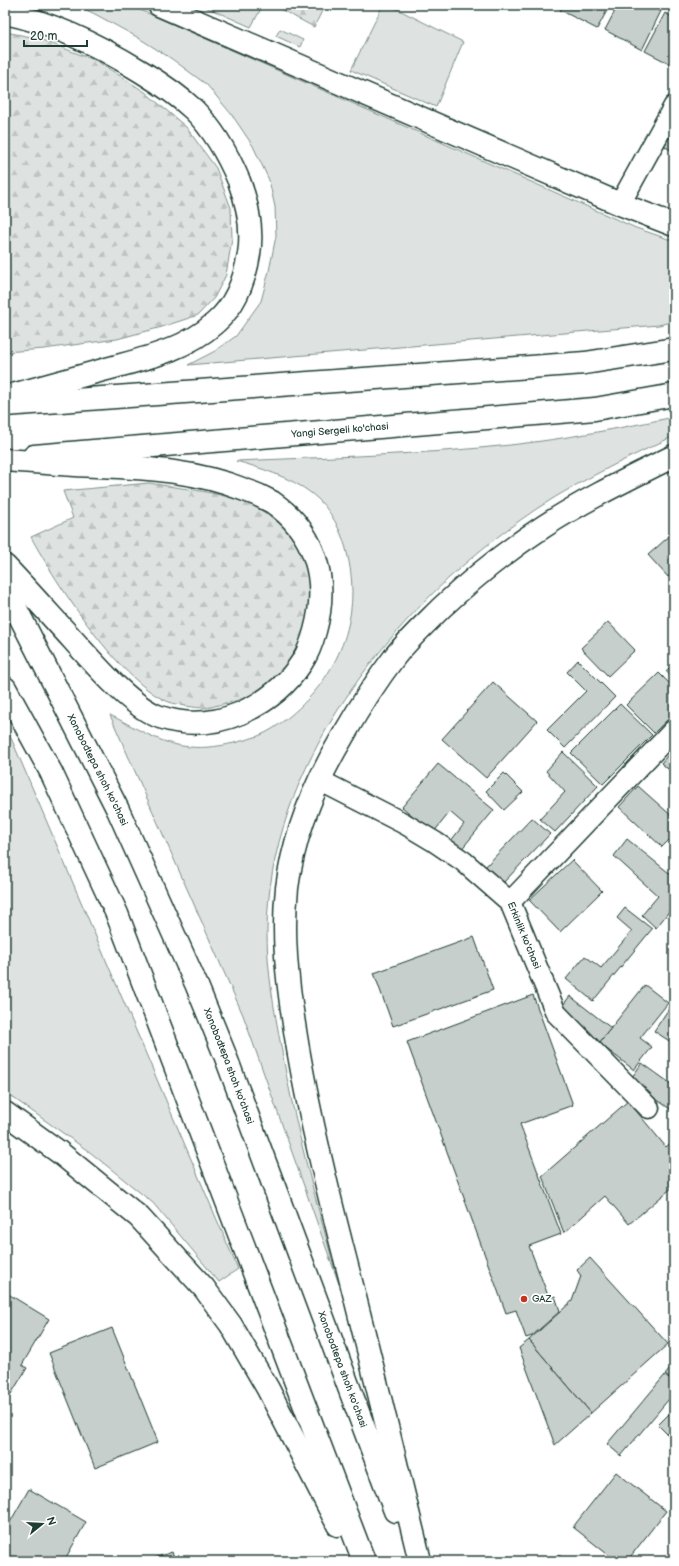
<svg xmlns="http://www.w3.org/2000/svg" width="679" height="1566" font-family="'Balsamiq Sans',sans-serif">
	<defs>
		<pattern id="forest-firs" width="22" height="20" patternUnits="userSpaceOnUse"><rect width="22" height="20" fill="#dee3e2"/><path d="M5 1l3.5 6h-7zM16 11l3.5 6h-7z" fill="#bec4c2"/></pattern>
	</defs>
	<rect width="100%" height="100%" fill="#fff"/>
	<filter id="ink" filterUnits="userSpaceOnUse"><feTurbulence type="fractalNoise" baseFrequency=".025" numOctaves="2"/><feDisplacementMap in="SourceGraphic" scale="8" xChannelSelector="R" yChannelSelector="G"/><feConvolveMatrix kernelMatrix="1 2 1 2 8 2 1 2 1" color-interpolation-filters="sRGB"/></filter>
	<g filter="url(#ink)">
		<g fill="#dee3e2" stroke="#7e908b">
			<path d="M74 5H129L636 228 674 241V321L659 325 188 365 215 351 236 336 261 301 269 271 276 236 275 207 269 180 253 146 232 115 207 85 172 59 137 37 93 13Z"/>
			<path d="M201 5H263L251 27Z"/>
			<path d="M383 5H389L463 42 436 107 351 70Z"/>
			<path d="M280 29 303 40 300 47 276 36Z"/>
			<path d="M674 417V436C621 461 566 487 519 521 390 613 267 768 267 933 267 970 274 1009 281 1046 295 1127 317 1205 339 1284L243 1015 110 715C133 726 157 742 182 746 199 749 217 747 234 743 244 740 255 738 265 733 275 728 282 722 290 716 338 676 362 619 348 557 343 533 331 508 311 493 292 478 258 467 236 461 327 457 419 455 510 445 565 439 620 428 674 417Z"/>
			<path d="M5 724 238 1269 219 1282 153 1203 91 1153 5 1092Z"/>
		</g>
		<g fill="url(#forest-firs)" stroke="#7e908b">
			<path d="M282 5H325L314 27 280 9Z"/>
			<path d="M5 32 37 38 97 61 145 92 186 127 216 168 231 208 232 239 226 275 214 298 198 315 162 327 117 339 44 349 5 352Z"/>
			<path d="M149 483C188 490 237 492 270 516 287 528 298 544 306 564 307 568 310 572 311 576 313 588 311 603 309 614 300 661 270 695 223 704 217 705 210 708 204 708 196 708 179 705 172 703 123 688 55 581 31 537L73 518 63 491Z"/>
		</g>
		<g fill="#c7cfcc" stroke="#1f3d34">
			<path d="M563 5H610L597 29 560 10Z"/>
			<path d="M618 5H649L661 11 642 50 605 30Z"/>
			<path d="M665 13 674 18V66L645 51Z"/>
			<path d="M674 129V152L664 146Z"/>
			<path d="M674 532V571L668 577 648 555Z"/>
			<path d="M608 622 635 650 608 676 581 648Z"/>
			<path d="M578 660 615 697 565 748 547 730 586 691 567 672Z"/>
			<path d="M674 663V680L666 671Z"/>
			<path d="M659 673 674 688V713L654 733 626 705Z"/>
			<path d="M493 682 537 721 486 778 442 739Z"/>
			<path d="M620 704 652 735 603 784 571 753Z"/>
			<path d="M674 748V774L661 763Z"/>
			<path d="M563 752 598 786 555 832 540 819 565 792 546 771Z"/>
			<path d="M438 764 494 810 460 851 450 842 464 824 450 812 433 833 402 807Z"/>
			<path d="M504 773 523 792 504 810 486 791Z"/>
			<path d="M638 786 674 818V835L662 847 619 807Z"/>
			<path d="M532 818 550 834 502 884 485 867Z"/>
			<path d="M627 839 674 877V905L656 928 642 915 658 896 614 856Z"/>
			<path d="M572 860 602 891 560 932 529 900Z"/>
			<path d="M625 908 652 929 593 1001 566 979 585 956 601 968 632 931 617 918Z"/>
			<path d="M474 937 493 990 393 1026 374 973Z"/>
			<path d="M645 985 668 1003 640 1038 652 1047 634 1070 599 1043Z"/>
			<path d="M533 995 573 1105 520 1124 561 1234 529 1246 549 1298 555 1296 560 1311 532 1336 526 1338 516 1310 506 1313 407 1042Z"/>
			<path d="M570 996 611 1028 599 1043 559 1010Z"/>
			<path d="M674 1001V1044L654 1031Z"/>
			<path d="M642 1063 674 1086V1112L630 1080Z"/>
			<path d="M628 1101 666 1147 674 1140V1186L629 1224 605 1196 564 1233 542 1176Z"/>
			<path d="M590 1258 668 1344 591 1413 529 1340 572 1301 581 1276 577 1270Z"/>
			<path d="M5 1292 49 1319 22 1365 27 1368 5 1404Z"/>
			<path d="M112 1328 158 1442 95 1468 49 1353Z"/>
			<path d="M529 1340 591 1413 555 1445 519 1348Z"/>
			<path d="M674 1364V1382L665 1375Z"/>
			<path d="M665 1375 674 1382V1393L621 1456 607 1444Z"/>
			<path d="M674 1409V1441L658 1425Z"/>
			<path d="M616 1472 666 1511 627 1561H616L573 1527Z"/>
			<path d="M29 1489 86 1522 64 1561H5V1531Z"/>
			<path d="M172 1552 175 1561H146Z"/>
			<path d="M558 1554 566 1561H551Z"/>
		</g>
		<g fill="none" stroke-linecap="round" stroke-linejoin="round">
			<defs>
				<g id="street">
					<path d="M620 204 674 106"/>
					<path id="s1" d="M319 780 405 824 435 842 463 861 510 902 556 1013 649 1108"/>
					<path d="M510 902 674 730"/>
				</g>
				<g id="primary">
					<path d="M5 405 585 363 674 349"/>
					<path id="s2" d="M34 456 595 409 674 395"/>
				</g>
				<g id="highway">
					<path d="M159 5 620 204 674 225"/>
					<path d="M5 13C54 23 100 46 142 72 160 83 178 95 194 110 214 130 228 155 239 181 248 205 253 229 249 254 245 279 235 306 215 323 184 351 142 359 103 370 71 379 38 388 5 397"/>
					<path d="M5 460C36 462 66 465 97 466 148 468 197 471 245 490 254 493 263 497 272 502 316 532 329 581 315 631 312 642 308 653 302 662 272 708 213 735 160 717 131 707 94 663 73 640 50 615 28 590 5 566"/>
					<path id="s3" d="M5 587 118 810 197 986 225 1055 395 1511"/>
					<path d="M5 688 51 772 117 914 364 1561"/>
					<path d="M5 1113 59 1152 139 1217 204 1288 231 1325 268 1389 338 1525"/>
					<path d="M420 1561C395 1460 371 1359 345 1258 325 1181 306 1103 294 1024 287 979 282 933 287 888 294 833 315 783 343 736 359 708 376 681 396 655 410 638 426 623 441 608 473 578 506 551 543 527 584 500 630 478 674 456"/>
				</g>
			</defs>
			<use href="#street" stroke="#1f3d34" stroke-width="23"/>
			<use href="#primary" stroke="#1f3d34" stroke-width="25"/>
			<use href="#highway" stroke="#1f3d34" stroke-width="25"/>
			<use href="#street" stroke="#fff" stroke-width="20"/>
			<use href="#primary" stroke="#fff" stroke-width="22"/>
			<use href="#highway" stroke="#fff" stroke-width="22"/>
		</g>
	</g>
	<circle fill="#c8321e" stroke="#fff" stroke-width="1.5" cx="524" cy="1299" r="4"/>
	<g text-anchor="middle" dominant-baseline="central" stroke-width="3.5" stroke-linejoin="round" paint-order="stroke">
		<g font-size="10" fill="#1f3d34" stroke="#fff">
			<text stroke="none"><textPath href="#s2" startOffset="307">Yangi Sergeli ko'chasi</textPath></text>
			<text stroke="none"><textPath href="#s3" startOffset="205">Xonobodtepa shoh ko'chasi</textPath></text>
			<text stroke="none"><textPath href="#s1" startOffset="264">Erkinlik ko'chasi</textPath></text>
			<text stroke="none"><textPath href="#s3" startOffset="529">Xonobodtepa shoh ko'chasi</textPath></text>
			<text stroke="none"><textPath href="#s3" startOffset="853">Xonobodtepa shoh ko'chasi</textPath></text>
		</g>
		<g font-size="10" fill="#1f3d34" stroke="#fff" text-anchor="start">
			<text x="532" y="1299">GAZ</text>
		</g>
	</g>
	<rect width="679" height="1566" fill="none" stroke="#fff" stroke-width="20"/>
	<rect x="10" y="10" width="659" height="1546" fill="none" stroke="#1f3d34" stroke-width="1.5" filter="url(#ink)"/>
	<g transform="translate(42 1524) rotate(72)" stroke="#ffffff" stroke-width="3" paint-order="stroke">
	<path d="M0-3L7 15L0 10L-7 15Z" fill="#1f3d34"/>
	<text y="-6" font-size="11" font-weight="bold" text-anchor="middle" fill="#1f3d34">N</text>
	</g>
	<path d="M24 40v6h63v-6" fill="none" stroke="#1f3d34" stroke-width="2"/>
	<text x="30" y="40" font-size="12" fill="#1f3d34" stroke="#ffffff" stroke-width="3" paint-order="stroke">20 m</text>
</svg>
